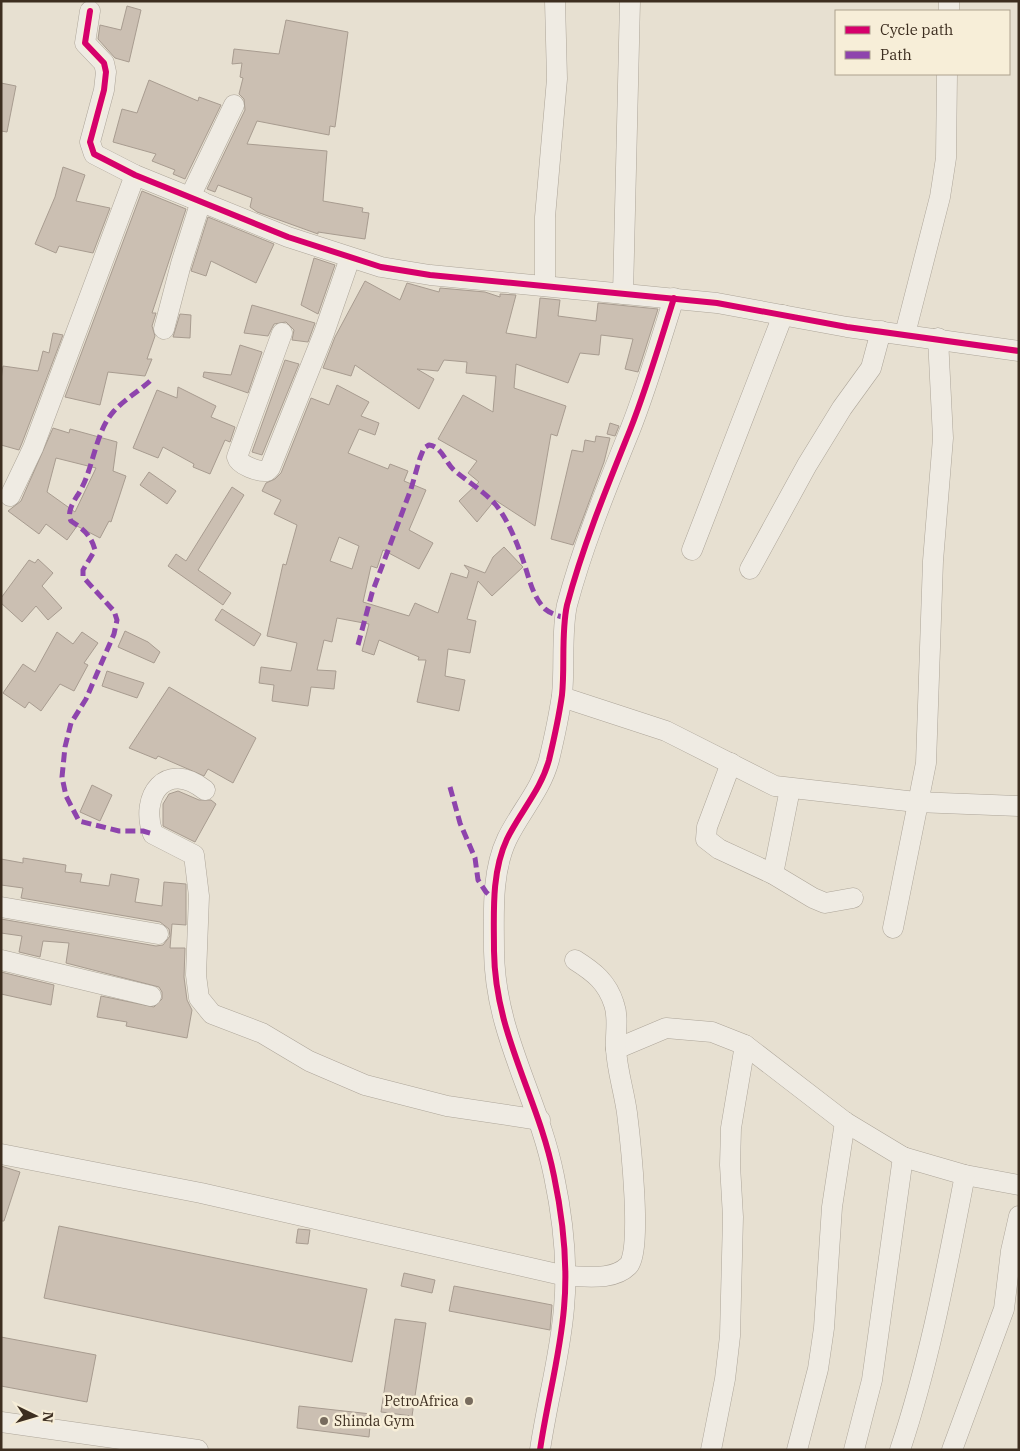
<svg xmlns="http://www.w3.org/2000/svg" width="1020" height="1451" font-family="'IBM Plex Serif',serif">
	<rect width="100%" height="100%" fill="#e7e0d1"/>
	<g fill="#cbbfb2" stroke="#a89c90" fill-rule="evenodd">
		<path d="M127 6 141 10 129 62 115 58 98 39 100 25 121 30Z"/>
		<path d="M286 20 348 32 335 127 330 126 329 135 257 121 247 144 327 151 323 201 363 208 362 212 369 213 365 239 318 232V234L257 212 250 207 252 198 218 185 215 192 207 189 245 110 244 99 239 94 243 78 240 77 242 63 232 64 234 49 279 54Z"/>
		<path d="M149 80 198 101 199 97 221 105 185 179 173 174 175 170 152 161 156 154 113 142 122 109 137 113Z"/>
		<path d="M1 83 16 86 7 132 1 131Z"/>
		<path d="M63 167 85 175 76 201 110 208 93 253 59 246 56 253 35 244 55 197Z"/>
		<path d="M142 191 186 209 152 313H156L152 326 155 336 147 359H152L145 376 108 372 100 405 65 397Z"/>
		<path d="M208 217 274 244 256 283 211 261 206 276 191 271Z"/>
		<path d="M314 258 335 265 318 314 301 305Z"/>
		<path d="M365 281 400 300 407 283 439 292 440 288 485 292 500 297V294L516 295 506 333 536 338 540 298 560 300 558 316 596 321 598 303 658 309 638 372 625 369 633 339 601 335 599 355 580 353 568 383 516 364 514 388 566 406 557 436 551 434 535 526 495 500 477 522 459 501 479 482 468 473 477 461 438 439 463 395 493 412 496 376 466 373 467 362 444 360 438 371 417 369 434 379 419 409 355 365 351 376 323 368 335 337Z"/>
		<path d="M252 305 315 323 308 342 292 340 294 330 286 322 274 324 268 336 244 333Z"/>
		<path d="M180 314 191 315 190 338 173 337Z"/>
		<path d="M53 333 63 335 22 443 19 450 1 445V380L3 366 38 371 43 351 49 353Z"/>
		<path d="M240 345 262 352 248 393 203 377 204 372 231 375Z"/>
		<path d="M285 360 299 364 262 455 252 452Z"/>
		<path d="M337 385 369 402 361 416 379 423 375 435 359 429 348 453 388 469 390 464 408 471 404 481 426 490 409 530 433 543 419 569 383 550 377 568 371 566 363 602 409 616 415 603 438 613 451 573 467 578 469 571 464 565 485 573 493 557 504 547 523 567 492 596 478 581 467 619 476 621 470 653 448 649 445 676 465 680 459 711 417 702 426 660H418L419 657 379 640 374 655 362 651 369 624 337 618 332 642 324 640 317 670 336 671 334 689 311 687 308 706 272 701 274 685 259 683 261 667 291 671 297 643 267 636 283 564 286 565 297 525 274 514 281 500 262 491 266 483 275 479 281 473 311 398 329 405ZM339 537 359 546 352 569 330 561Z"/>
		<path d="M178 387 216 406 211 417 235 427 230 442 225 440 210 474 193 467 194 464 163 447 158 458 133 448 157 390 177 398Z"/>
		<path d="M610 423 619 426 615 436 607 434Z"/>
		<path d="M53 428 69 433 70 429 117 442 113 471 126 476 111 522 109 521 100 538 77 526 67 540 46 524 39 534 8 511 21 501ZM56 458 96 468 75 512 47 492Z"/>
		<path d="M596 436 610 438 604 462 573 545 551 539 572 450 583 452 585 440 595 442Z"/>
		<path d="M149 472 176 491 167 504 140 485Z"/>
		<path d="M232 487 244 495 198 570 231 593 223 605 168 566 176 554 186 561Z"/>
		<path d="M38 559 53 573 42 586 62 608 48 620 36 606 22 622 1 603V598L29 560 35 563Z"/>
		<path d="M222 609 261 634 254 646 215 620Z"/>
		<path d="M125 631 148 642 160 652 154 663 118 647Z"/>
		<path d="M57 632 73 644 82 632 98 643 84 663 88 665 74 691 60 684 41 711 29 702 25 708 3 693 23 664 35 672Z"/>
		<path d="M107 671 144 683 137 698 102 686Z"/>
		<path d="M169 687 256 738 233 783 208 769 204 776 158 756 156 759 129 748Z"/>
		<path d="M92 785 112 795 100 821 80 812Z"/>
		<path d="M178 791 199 800H211L216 804 195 842 163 826V804L169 794Z"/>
		<path d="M23 858 66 865 65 872 82 874 80 882 109 886 111 874 139 879 135 902 162 906 164 882 186 884V925L172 924 170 948H185L184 977 187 1000 192 1010 187 1038 126 1026 127 1022 97 1017 101 996 154 1007 162 999V992L159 987 66 963 69 943 43 941 40 957 19 952 22 936 1 933V919L156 946 163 945 170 936 169 929 160 922 21 898 23 888 1 885V859L23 863Z"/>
		<path d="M1 972 54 985 51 1005 1 994Z"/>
		<path d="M1 1166 20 1172 4 1221H1Z"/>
		<path d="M59 1226 367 1289 352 1362 44 1298Z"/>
		<path d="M298 1229 310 1230 308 1244 296 1243Z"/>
		<path d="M404 1273 435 1280 432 1293 401 1286Z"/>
		<path d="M454 1286 552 1305 550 1330 449 1311Z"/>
		<path d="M395 1319 426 1323 412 1416 381 1412Z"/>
		<path d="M1 1337 96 1355 87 1402 1 1386Z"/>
		<path d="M299 1406 371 1414 369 1437 297 1428Z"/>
	</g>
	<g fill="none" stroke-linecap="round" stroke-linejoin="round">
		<defs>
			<g id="minor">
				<path d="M90 11 85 43 104 63 106 72 104 90 90 142 94 154 135 175 288 237 381 267 430 275 717 303 847 327 1019 351"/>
				<path d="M949 11V1"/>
				<path d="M190 197 234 105"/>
				<path d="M545 286V217L557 79 555 1"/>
				<path d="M623 294 630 1"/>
				<path d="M164 329 181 264 201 201"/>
				<path d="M282 333 237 457C239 465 258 472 267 471L270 468 324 333 350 258"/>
				<path d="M905 334 940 197 946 158 947 74"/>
				<path d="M10 496 33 448 135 175"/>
				<path d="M692 550 783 315"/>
				<path d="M750 569 807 465 842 408 871 368 881 331"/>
				<path d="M562 697 666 731 775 786 916 802 1019 806"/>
				<path d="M731 763 707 827 706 839 719 849 773 874 813 898 825 903 853 898"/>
				<path d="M205 790C166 759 139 796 153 834L194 855 199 896 196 975 199 998 212 1014 262 1033 309 1061 365 1085 447 1106 540 1120"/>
				<path d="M773 874 790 789"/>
				<path d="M1 907 158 934"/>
				<path d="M893 928 926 763 933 561 943 438 938 338"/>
				<path d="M1 960 151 996"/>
				<path d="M616 1049 666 1028 712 1032 745 1045 845 1122 903 1157 965 1175 1019 1185"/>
				<path d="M1 1154 201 1193 566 1276C585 1276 613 1281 628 1266 643 1252 630 1137 627 1113 624 1091 617 1070 616 1049 615 1034 619 1018 614 1004 607 982 594 972 575 960"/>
				<path d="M1 1422 198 1450"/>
				<path d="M540 1450C547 1402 560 1356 564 1308 568 1264 563 1219 554 1176 538 1096 495 1035 494 951 494 914 491 873 507 839 520 812 541 790 549 760 554 739 559 716 562 695 565 667 561 632 567 605 583 545 607 487 630 430 647 387 660 342 674 298"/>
				<path d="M711 1450 725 1379 730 1336 733 1217 730 1165 731 1128 745 1045"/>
				<path d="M797 1450 818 1369 824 1328 832 1207 845 1122"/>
				<path d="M854 1450 872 1380 903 1157"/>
				<path d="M900 1450C930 1360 947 1267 965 1175"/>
				<path d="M952 1450 1004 1309 1011 1251 1019 1216"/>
			</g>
		</defs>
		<use href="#minor" stroke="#ada599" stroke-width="21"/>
		<use href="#minor" stroke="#efebe3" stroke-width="20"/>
		<g stroke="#8e44ad" stroke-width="5" stroke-dasharray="10 5" stroke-linecap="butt">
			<path d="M150 381C139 391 124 400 114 411 94 433 94 471 77 496 72 504 67 513 71 521 83 529 91 535 95 550L83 570V577L114 611 117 620 114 634 86 699 71 723 65 747 62 777 66 796 79 821 119 831H143L153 834"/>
			<path d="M358 645 372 593 411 489 420 458 424 448 429 445C443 447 445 463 455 471 468 482 485 492 496 505 508 520 517 543 523 560 529 577 532 596 545 609 551 614 559 616 566 618"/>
			<path d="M450 787 460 823 475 858 478 880 486 892 495 901"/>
		</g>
		<defs>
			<g id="cycleway">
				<path d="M90 11 85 43 104 63 106 72 104 90 90 142 94 154 135 175 288 237 381 267 430 275 717 303 847 327 1019 351"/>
				<path d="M540 1450C547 1402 560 1356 564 1308 568 1264 563 1219 554 1176 538 1096 495 1035 494 951 494 914 491 873 507 839 520 812 541 790 549 760 554 739 559 716 562 695 565 667 561 632 567 605 583 545 607 487 630 430 647 387 660 342 674 298"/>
			</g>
		</defs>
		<use href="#cycleway" stroke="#f7eed8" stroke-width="9"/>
		<use href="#cycleway" stroke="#d6006c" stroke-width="6"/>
	</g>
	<g fill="#786c5e" stroke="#f7eed8" stroke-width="2">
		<circle cx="469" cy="1401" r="5"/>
		<circle cx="324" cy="1421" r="5"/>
	</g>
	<g text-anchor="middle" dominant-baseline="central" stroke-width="5" stroke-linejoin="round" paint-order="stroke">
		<g font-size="14" fill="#3d2e20" stroke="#f7eed8" text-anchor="end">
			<text x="459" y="1401">PetroAfrica</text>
			<text x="334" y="1421" text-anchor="start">Shinda Gym</text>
		</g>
	</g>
	<rect width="1020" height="1451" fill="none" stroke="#3d2e20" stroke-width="5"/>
	<rect x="835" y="10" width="175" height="65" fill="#f7eed8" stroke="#ada18e"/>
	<rect x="845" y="26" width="25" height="8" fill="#d6006c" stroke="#ada18e"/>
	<text x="880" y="35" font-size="15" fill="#3d2e20">Cycle path</text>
	<rect x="845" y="51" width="25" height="8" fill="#8e44ad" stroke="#ada18e"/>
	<text x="880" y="60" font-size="15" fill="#3d2e20">Path</text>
	<g transform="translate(35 1416) rotate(95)" stroke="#f7eed8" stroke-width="4" paint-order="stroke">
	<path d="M0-4L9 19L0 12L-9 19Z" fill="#3d2e20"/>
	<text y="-8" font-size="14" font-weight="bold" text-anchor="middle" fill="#3d2e20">N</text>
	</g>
</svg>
